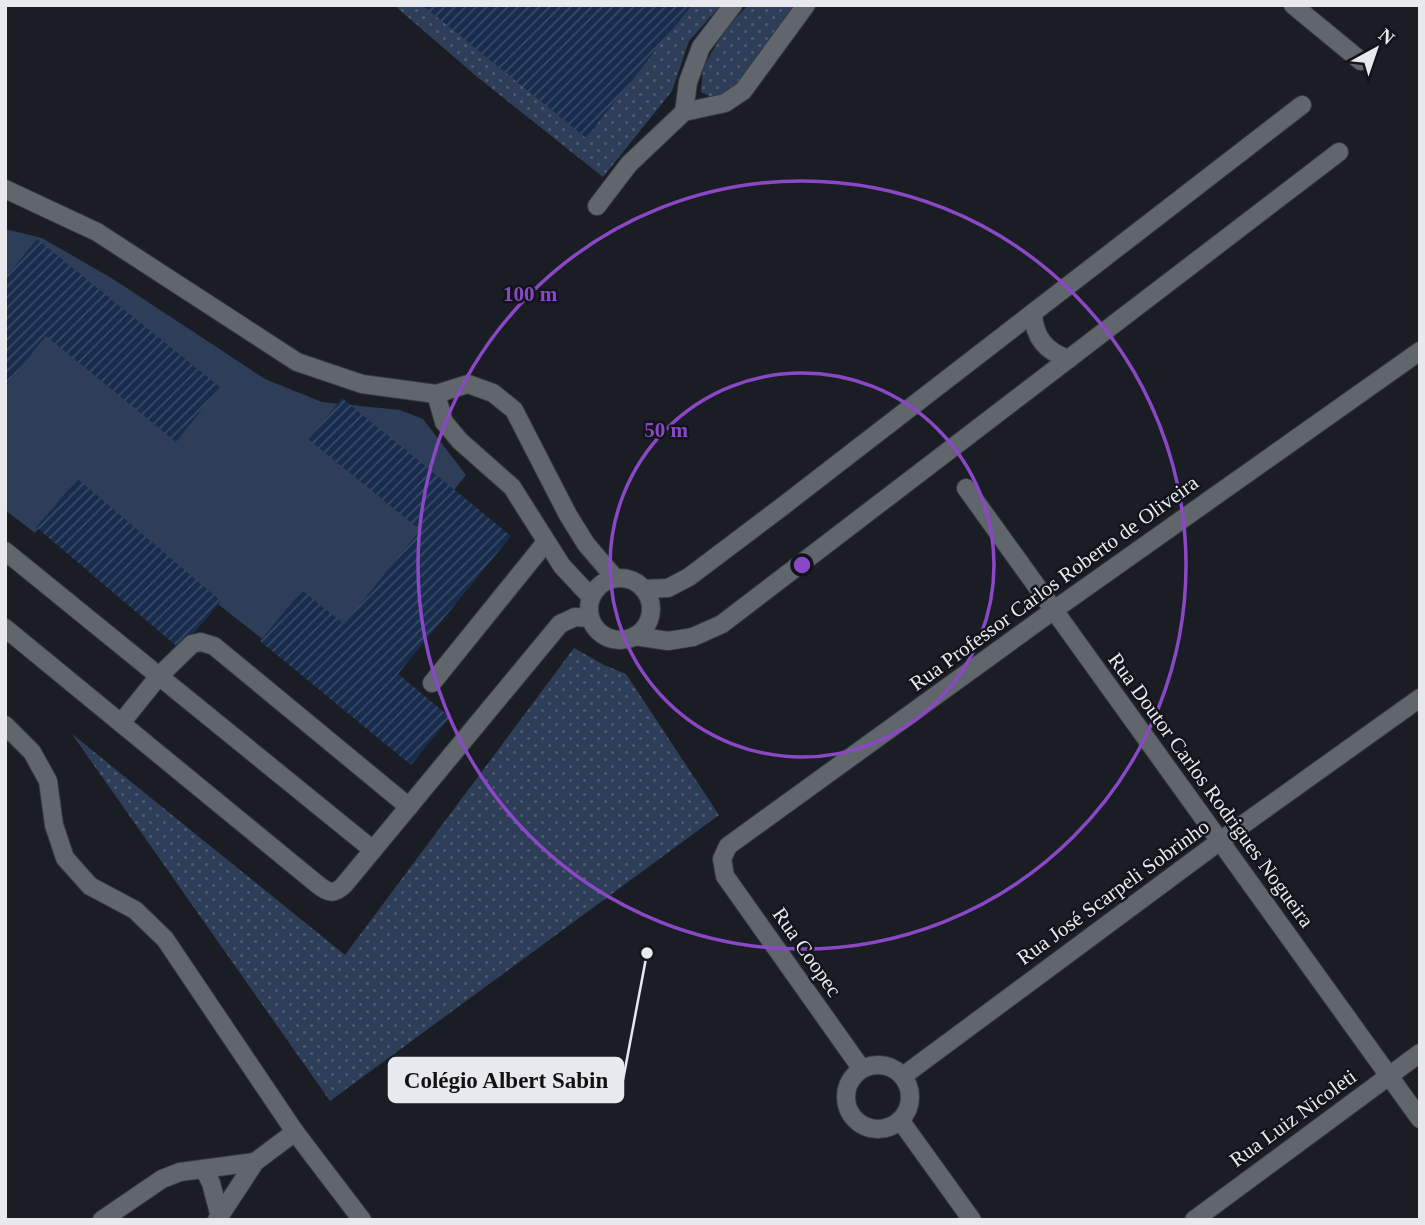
<svg xmlns="http://www.w3.org/2000/svg" width="1425" height="1225" font-family="Georgia,serif">
	<defs>
		<pattern id="grass-dots" width="8" height="8" patternUnits="userSpaceOnUse" patternTransform="scale(1.75)"><rect width="8" height="8" fill="#2e3e58"/><path d="M2 2h.1M6 6h.1" fill="none" stroke="#4c5a70" stroke-width="1.8" stroke-linecap="round"/></pattern>
		<pattern id="building-hatch" width="6" height="6" patternUnits="userSpaceOnUse" patternTransform="scale(1.75)"><rect width="6" height="6" fill="#182d4d"/><path d="M-1 1l2-2M0 6l6-6M5 7l2-2" fill="none" stroke="#3a4b67"/></pattern>
	</defs>
	<rect width="100%" height="100%" fill="#1a1e24"/>
	<g fill="url(#grass-dots)">
		<path d="M394 5H721L689 41 672 91 603 177 476 76Z"/>
		<path d="M748 5H796L739 84 714 98 701 92 703 67 727 27Z"/>
		<path d="M574 648 604 665 626 674 719 815 330 1101 72 734 345 955Z"/>
	</g>
	<path fill="#2e3e58" d="M5 229 42 238 113 279 265 379 322 402 400 410 423 419 466 475 307 674 70 488 35 533 5 510Z"/>
	<g fill="url(#building-hatch)">
		<path d="M422 5 536 6 692 5 586 138Z"/>
		<path d="M37 239 220 387 176 442 46 336 5 387V278Z"/>
		<path d="M342 398 511 536 398 674 450 717 411 765 260 641 302 590 344 624 420 530 308 439Z"/>
		<path d="M78 479 221 601 180 649 36 527Z"/>
	</g>
	<g fill="none" stroke-linecap="round" stroke-linejoin="round">
		<defs>
			<g id="minor">
				<path d="M1293 5 1361 61"/>
				<path d="M684 112 688 82 701 47 733 5"/>
				<path d="M5 189 97 232 297 362 362 384 436 394 468 384 493 393 514 410 568 515 586 544 615 578"/>
				<path d="M597 206 629 164 684 112 725 103 743 91 806 5"/>
				<path d="M1033 313C1034 337 1046 352 1069 359"/>
				<path d="M436 394 444 422 460 441 512 487 562 566 591 597"/>
				<path d="M966 488 1420 1119"/>
				<path d="M5 551 373 850"/>
				<circle cx="620" cy="609" r="31"/>
				<path d="M644 589 668 588 689 577 783 506 1302 105"/>
				<path d="M5 628 317 884C328 893 334 895 344 885L560 624 575 617 590 618"/>
				<path d="M635 636 668 641 693 637 722 624 1339 152"/>
				<path d="M432 683 546 542"/>
				<path d="M121 723 159 676 192 644 201 642 214 646 409 807"/>
				<path d="M5 725 32 752 48 781 54 825 65 858 90 886 135 910 165 939 295 1132 362 1220"/>
				<circle cx="878" cy="1097" r="32"/>
				<path d="M861 1068 725 876 722 859 728 846 1054 610 1420 351"/>
				<path d="M903 1076 1220 841 1420 698"/>
				<path d="M900 1120 972 1220"/>
				<path d="M204 1169 211 1183 220 1217"/>
				<path d="M102 1220 162 1179 180 1172 255 1162"/>
				<path d="M217 1220 255 1162 295 1132"/>
				<path d="M1194 1220 1420 1053"/>
			</g>
		</defs>
		<use href="#minor" stroke="#373a3e" stroke-width="20"/>
		<use href="#minor" stroke="#61666d" stroke-width="18"/>
	</g>
	<g fill="none" stroke="#8b48c6" stroke-width="3.5">
		<circle cx="802" cy="565" r="192"/>
		<circle cx="802" cy="565" r="384"/>
	</g>
	<g text-anchor="middle" dominant-baseline="central" stroke-width="5" stroke-linejoin="round" paint-order="stroke">
		<g font-size="21" fill="#e7e9ee" stroke="#11141a">
			<text transform="translate(1054 583) rotate(-36)">Rua Professor Carlos Roberto de Oliveira</text>
			<text transform="translate(1211 790) rotate(54)">Rua Doutor Carlos Rodrigues Nogueira</text>
			<text transform="translate(1113 892) rotate(-36)">Rua José Scarpeli Sobrinho</text>
			<text transform="translate(807 952) rotate(55)">Rua Coopec</text>
			<text transform="translate(1293 1118) rotate(-36)">Rua Luiz Nicoleti</text>
		</g>
	</g>
	<circle cx="802" cy="565" r="10" fill="#8b48c6" stroke="#11141a" stroke-width="3.5"/>
	<g font-size="21" text-anchor="middle" font-weight="bold" fill="#8b48c6" stroke="#11141a" stroke-width="5" stroke-linejoin="round" paint-order="stroke">
		<text x="530" y="301">100 m</text>
		<text x="666" y="437">50 m</text>
	</g>
	<path fill="none" stroke="#e7e9ee" stroke-width="2.5" d="M647 953L623 1080"/>
	<circle fill="#e7e9ee" stroke="#11141a" stroke-width="2.5" cx="647" cy="953" r="7"/>
	<rect fill="#e7e9ee" stroke="#e7e9ee" stroke-width="2.5" x="389" y="1058" width="234" height="44" rx="7"/>
	<g font-size="23" text-anchor="middle" font-weight="bold" fill="#111">
		<text x="506" y="1088">Colégio Albert Sabin</text>
	</g>
	<rect width="1425" height="1225" fill="none" stroke="#e7e9ee" stroke-width="14"/>
	<g transform="translate(1376 49) rotate(40)" stroke="#11141a" stroke-width="5" paint-order="stroke">
	<path d="M0-5L12 26L0 18L-12 26Z" fill="#e7e9ee"/>
	<text y="-10" font-size="19" font-weight="bold" text-anchor="middle" fill="#e7e9ee">N</text>
	</g>
</svg>
